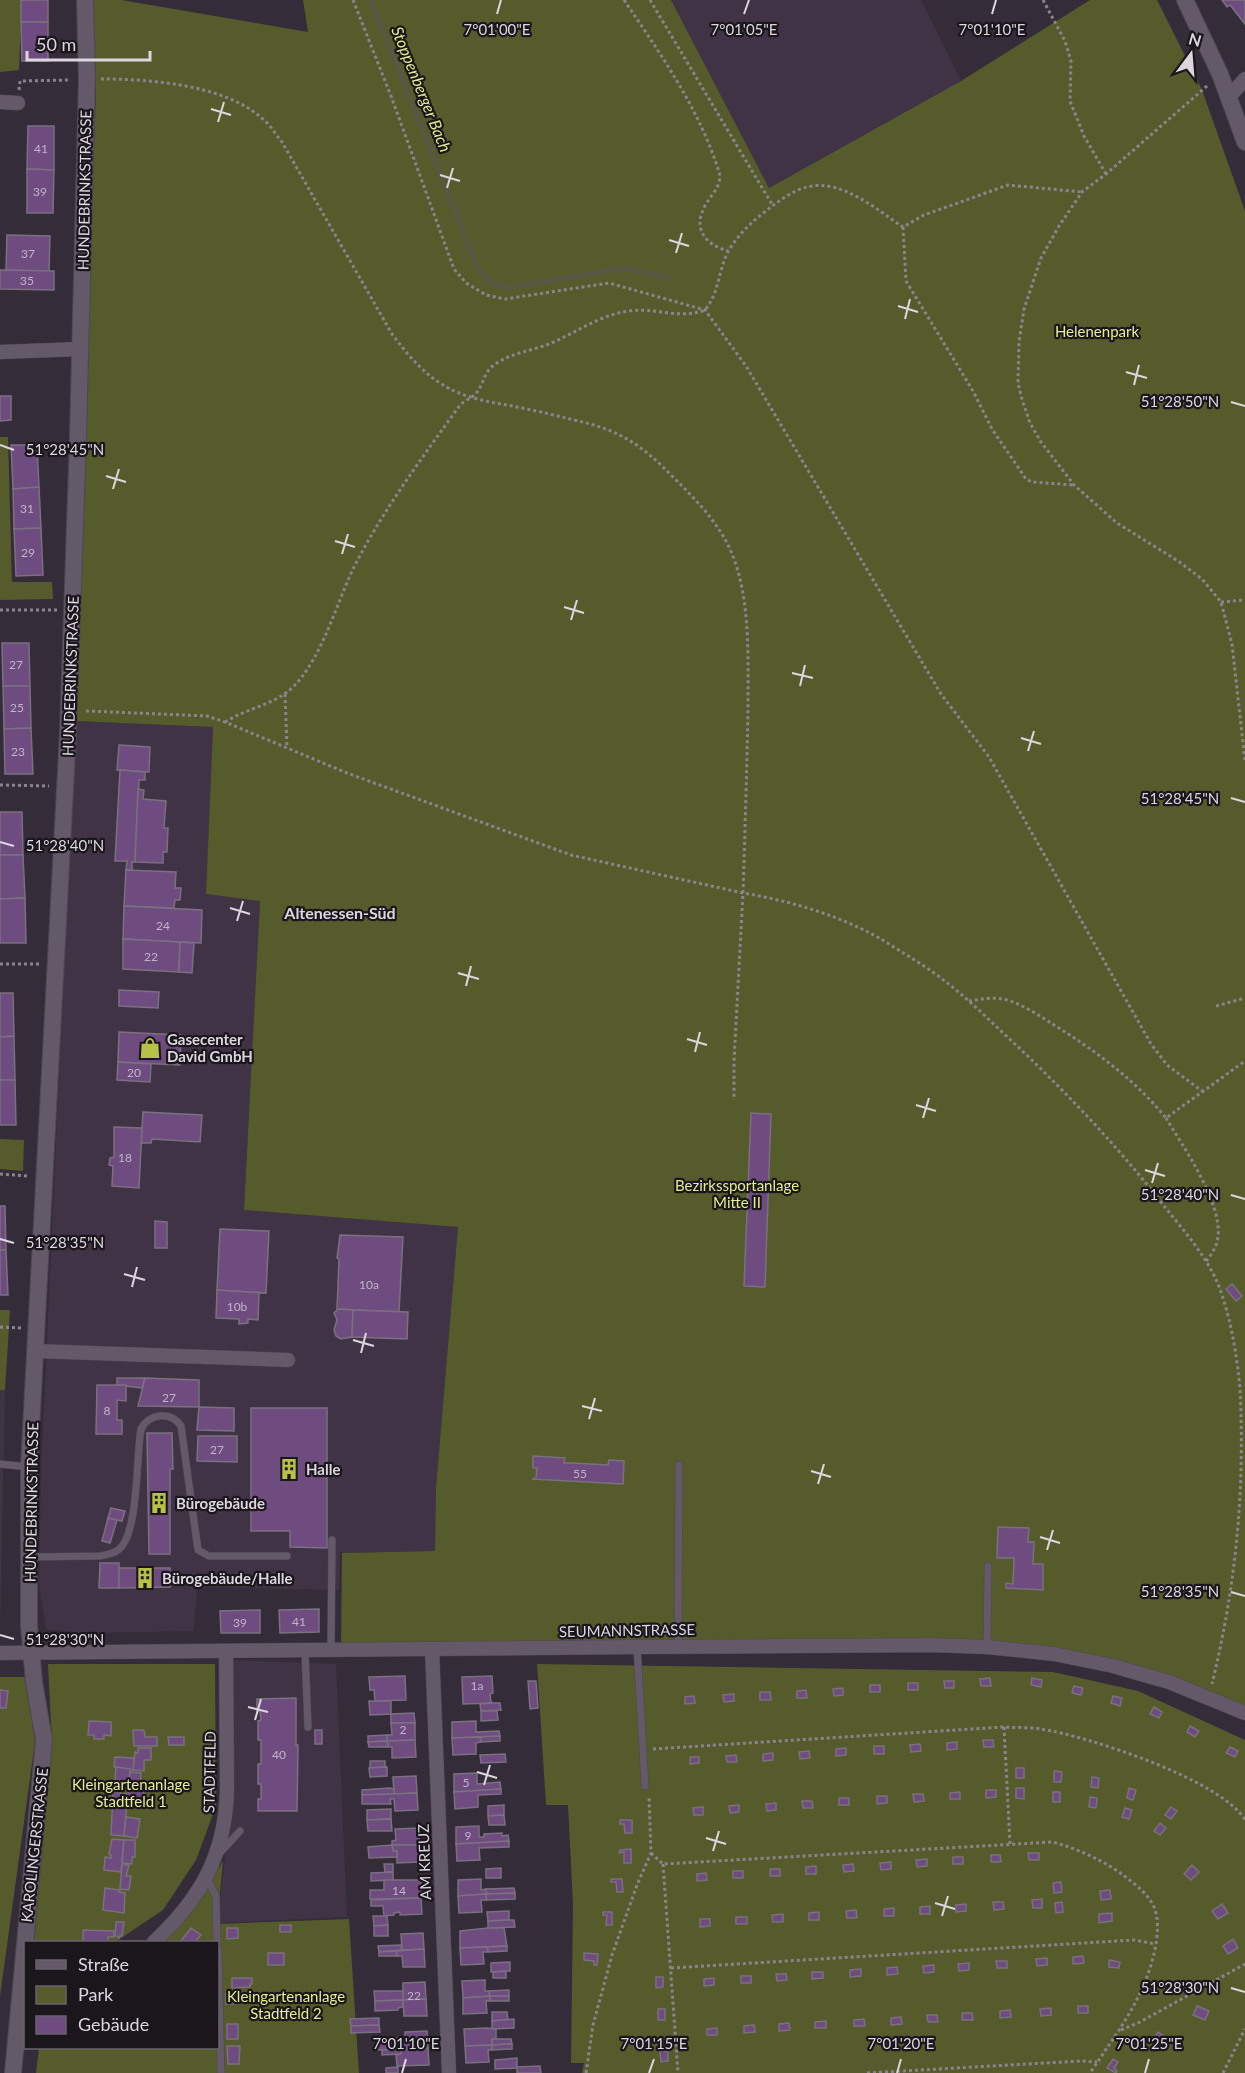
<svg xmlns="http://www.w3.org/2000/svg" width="1245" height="2073" font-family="Lato,sans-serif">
	<rect width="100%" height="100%" fill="#342c39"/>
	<g fill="#403346">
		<path d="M671 0H921L961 81 769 188Z"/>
		<path d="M75 721 213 727 206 894 260 901 244 1210 458 1227 436 1487 435 1551 340 1553 339 1590 197 1587 194 1631 83 1633 46 1629 39 1584 41 1473Z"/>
		<path d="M0 1390H5L0 1630Z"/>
		<path d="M233 1660 336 1664 347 1917 217 1923 231 1810Z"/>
	</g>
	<g fill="#565b2b">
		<path d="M0 0H22L19 70 0 72Z"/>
		<path d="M93 0H121L308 32 303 0H671L769 188 961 81 1090 0H1157L1202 90 1245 211V1711L1053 1651 341 1648 342 1553 435 1551 436 1487 458 1227 244 1210 260 901 206 894 213 727 75 721 96 89Z"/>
		<path d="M0 437H8L12 582H52L53 599 0 600Z"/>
		<path d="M0 1139 24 1140 23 1171 0 1169Z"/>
		<path d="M0 1310H10L5 1390H0Z"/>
		<path d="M48 1664H215L216 1806 196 1860 163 1910 115 1942H34L52 1743Z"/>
		<path d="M537 1664 1053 1672 1138 1691 1245 1740V2073H582L584 2063H571L573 1904 568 1805H546Z"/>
		<path d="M0 1677H26L35 1742 0 1996Z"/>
		<path d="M223 1861 217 1924 349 1919 359 2073H36L39 2048H218V1942H161L206 1888Z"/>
	</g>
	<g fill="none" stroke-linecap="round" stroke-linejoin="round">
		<path stroke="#575843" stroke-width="5" d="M371 0 477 267C485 279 493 286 507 288L624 268 669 278"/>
	</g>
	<g fill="#6f4c80" stroke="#7a707f" stroke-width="1.5">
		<rect x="21" y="0" width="27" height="22"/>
		<path d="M1222 0H1245V24L1230 5 1227 7Z"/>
		<path d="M21 22H48V61H22Z"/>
		<path d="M28 126H54V170L27 169Z"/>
		<path d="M27 169 54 170 53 213H27Z"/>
		<path d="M7 235 50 236 49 271 6 270Z"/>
		<path d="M0 270 54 271V290L0 289Z"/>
		<path d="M0 396H11V420L0 421Z"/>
		<path d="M11 445H37L39 487 13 489Z"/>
		<path d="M39 487 41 528 14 529 13 489Z"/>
		<path d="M41 528 43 575 16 576 14 529Z"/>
		<path d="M2 643H29L30 686H3Z"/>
		<path d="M3 686H30L31 728 4 729Z"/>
		<path d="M31 728 33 774H5L4 729Z"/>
		<path d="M119 745 150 747 149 772 117 770Z"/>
		<path d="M120 770 145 772V780H139L135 862H132V870H126L127 861H115Z"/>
		<path d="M138 789 144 790 143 799 166 801 164 828H168L167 852H163V863L135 862Z"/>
		<path d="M0 812H22L23 855H0Z"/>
		<path d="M0 855H23L25 898 0 899Z"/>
		<path d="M126 870 176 872 175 888H181L180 900H175L174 908 124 906Z"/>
		<path d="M25 898 26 943H0V899Z"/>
		<path d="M124 906 202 910 201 943 123 939Z"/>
		<path d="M123 939 180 942 179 972 123 969Z"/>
		<path d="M180 942 194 943 192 973 179 972Z"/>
		<path d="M119 990 159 992 158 1008 119 1006Z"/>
		<path d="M0 993H13L14 1036 0 1037Z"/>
		<path d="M119 1032 181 1035 180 1065 118 1062Z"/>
		<path d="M14 1036 15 1080H0V1037Z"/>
		<path d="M118 1062 151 1064 150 1082 117 1080Z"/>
		<path d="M0 1080H15L16 1125H0Z"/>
		<path d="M143 1112 202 1115 200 1142 152 1139 151 1143H141Z"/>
		<path d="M751 1113 771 1114 765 1287 744 1286Z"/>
		<path d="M114 1127 142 1128 139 1188 112 1186 113 1166 109 1165 110 1158 114 1157Z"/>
		<path d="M0 1206H5L6 1250H0Z"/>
		<path d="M155 1221 167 1222V1248H155Z"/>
		<path d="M220 1229 269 1231 266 1293 217 1290Z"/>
		<path d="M340 1235 403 1237 399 1312 337 1309 339 1259 337 1258Z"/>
		<path d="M0 1250H6L8 1295H0Z"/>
		<path d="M1232 1284 1242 1296 1236 1301 1226 1289Z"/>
		<path d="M217 1290 266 1293H259L258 1320 248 1319V1323L239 1324V1319L216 1318Z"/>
		<path d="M338 1309 353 1310 352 1337 341 1339 336 1336 334 1330 337 1320 334 1313Z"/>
		<path d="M353 1310 408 1312 407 1339 352 1337Z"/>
		<path d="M117 1378H145L142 1388 117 1385Z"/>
		<path d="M145 1378 199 1380V1407L138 1406Z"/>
		<path d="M97 1385H126V1401L117 1400V1420H122V1434H96Z"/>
		<path d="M199 1407 234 1408V1431L197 1430Z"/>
		<path d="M251 1408H327V1548L290 1547V1531H251Z"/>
		<path d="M147 1433H172L173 1469H170V1554H149Z"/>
		<path d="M198 1436H237V1462L197 1461Z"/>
		<path d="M533 1456 565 1458 564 1463H572L608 1465 609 1460 624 1461 623 1484 532 1479 536 1478 537 1468H533Z"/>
		<path d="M111 1508 125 1511 122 1521 108 1518Z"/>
		<path d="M108 1518 117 1520 110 1543 102 1541Z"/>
		<path d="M998 1527 1029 1528 1028 1542H1034L1033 1564H1043V1590L1006 1588V1583L1013 1584 1014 1558H997Z"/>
		<path d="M100 1563H119V1588H99Z"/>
		<path d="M119 1568H170V1587L119 1588Z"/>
		<path d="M319 1609V1632L280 1633 279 1610Z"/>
		<path d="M260 1610V1633H221L220 1611Z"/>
		<path d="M405 1676 406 1700 375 1701 374 1690H370L369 1677Z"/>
		<path d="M492 1676 493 1693 490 1694 491 1702 493 1703 463 1704 462 1677Z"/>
		<path d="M990 1678 991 1686H981L980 1679Z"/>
		<path d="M1032 1678 1042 1680 1041 1687 1031 1685Z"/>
		<path d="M528 1681H536L538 1708 530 1709Z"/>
		<path d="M944 1681H954V1688H945Z"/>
		<rect x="908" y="1683" width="10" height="7"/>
		<rect x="870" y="1685" width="10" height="7"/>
		<path d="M1074 1686 1083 1688 1081 1695 1072 1693Z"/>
		<path d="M843 1688V1695L834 1696 833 1689Z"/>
		<path d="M0 1690 8 1691 6 1708H0Z"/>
		<path d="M806 1690 807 1698H797V1691Z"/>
		<path d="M760 1692H770L771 1700H760Z"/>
		<path d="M734 1694V1701L724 1702 723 1695Z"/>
		<path d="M694 1696 695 1703 685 1704V1697Z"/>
		<path d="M1113 1696 1122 1698 1120 1706 1111 1703Z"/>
		<path d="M296 1698V1745H298L297 1811H258V1799H261V1784H258V1764H261V1740H258V1721L261 1720 260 1711H257V1699Z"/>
		<path d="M369 1701H391V1714L370 1715Z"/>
		<path d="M493 1703H500L501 1710 481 1711 480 1704Z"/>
		<path d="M1154 1707 1162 1712 1159 1718 1150 1714Z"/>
		<path d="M481 1711H497L498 1720 481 1721Z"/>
		<path d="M414 1713 415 1723H391V1714Z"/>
		<path d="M89 1721 111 1722V1736L104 1735V1739H94V1735H88Z"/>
		<path d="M476 1721V1732L499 1731 500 1736 452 1738V1722Z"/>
		<path d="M391 1723H415V1740L387 1741V1735H392Z"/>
		<path d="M1190 1726 1199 1731 1195 1737 1187 1732Z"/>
		<path d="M133 1730H144L145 1737H157V1746H134Z"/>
		<rect x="315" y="1730" width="7" height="14"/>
		<path d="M387 1735V1741L368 1742V1736Z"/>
		<path d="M500 1736V1741L481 1742 480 1737Z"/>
		<path d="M168 1737H184V1745H169Z"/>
		<path d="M480 1737 481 1742 476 1743V1754L453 1755 452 1738Z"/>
		<path d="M415 1740 416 1757 392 1758V1747H388L387 1741Z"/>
		<path d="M983 1740H993L994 1747H984Z"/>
		<path d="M387 1741 388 1747H369L368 1742Z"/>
		<path d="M957 1742V1749L947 1750V1743Z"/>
		<path d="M920 1744 921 1751 911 1752 910 1745Z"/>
		<rect x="874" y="1746" width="10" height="8"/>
		<path d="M1230 1747 1238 1751 1235 1757 1226 1753Z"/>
		<path d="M138 1748H151V1760H144V1771L133 1770 135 1752 138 1753Z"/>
		<path d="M846 1748V1755L836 1756V1749Z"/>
		<path d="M809 1751 810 1758 800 1759 799 1752Z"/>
		<path d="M773 1753V1760L763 1761V1754Z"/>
		<path d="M505 1754 506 1762 481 1763 480 1755Z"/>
		<path d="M736 1755 737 1762H727L726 1756Z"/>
		<path d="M115 1757 134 1758 133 1770 114 1767Z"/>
		<path d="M690 1757H699V1763L690 1764Z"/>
		<path d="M370 1761H385V1767L370 1768Z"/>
		<path d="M116 1767 130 1769 129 1782 115 1780Z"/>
		<path d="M387 1767V1776L370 1777 369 1768Z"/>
		<rect x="1016" y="1768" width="8" height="10"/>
		<path d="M1054 1771 1062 1772 1061 1782H1054Z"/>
		<path d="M130 1772 141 1773 140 1786 129 1788Z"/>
		<path d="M477 1773V1784L500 1782 501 1789 454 1792V1774Z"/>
		<path d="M416 1776 417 1793 394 1794 393 1777Z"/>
		<path d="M1092 1777 1099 1778 1098 1788 1091 1787Z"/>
		<path d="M129 1788 144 1790 143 1805 127 1803Z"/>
		<path d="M390 1788 394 1789V1794L362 1795V1790Z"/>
		<path d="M1016 1788H1024V1799L1016 1798Z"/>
		<path d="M1129 1788 1136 1790 1133 1800 1127 1798Z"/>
		<path d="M501 1789V1794L478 1795V1807L455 1809 454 1792Z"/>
		<path d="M986 1790H996V1797L986 1798Z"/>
		<path d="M113 1792 128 1794 124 1836 111 1835Z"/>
		<path d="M960 1792V1799H950V1793Z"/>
		<rect x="1053" y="1792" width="7" height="10"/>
		<path d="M417 1793 418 1810 395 1811 394 1799H390L391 1804H362V1795Z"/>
		<path d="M913 1794H923L924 1801 914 1802Z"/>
		<path d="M877 1796H887V1803L877 1804Z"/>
		<path d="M1090 1797 1097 1798 1096 1808 1089 1807Z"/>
		<rect x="839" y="1798" width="10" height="7"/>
		<path d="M802 1801H812L813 1808H803Z"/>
		<path d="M776 1803V1810L767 1811 766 1804Z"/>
		<path d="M504 1805V1815L488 1816V1806Z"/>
		<path d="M739 1805V1812L730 1813 729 1806Z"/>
		<path d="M703 1807V1815H694L693 1808Z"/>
		<path d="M1171 1807 1177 1811 1171 1819 1165 1815Z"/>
		<path d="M1125 1808 1132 1810 1129 1819 1122 1817Z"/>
		<path d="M391 1809V1819L367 1820V1810Z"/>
		<path d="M504 1815 505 1825H489L488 1816Z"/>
		<path d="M126 1817 140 1819 137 1838 124 1836Z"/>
		<path d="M391 1819 392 1831H368L367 1820Z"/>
		<path d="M620 1820H632V1833H625L624 1824H620Z"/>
		<path d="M1160 1823 1166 1828 1160 1835 1154 1831Z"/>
		<path d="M479 1826V1837H484V1834L502 1833V1836L508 1835 509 1841 456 1844V1827Z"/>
		<path d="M419 1828V1845H392V1841L396 1840 395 1829Z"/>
		<path d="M112 1839 124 1840 121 1872 104 1870 105 1857 111 1858V1855L109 1854Z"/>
		<path d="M124 1840H135V1857H132V1864L122 1863Z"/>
		<path d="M509 1841V1847L479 1848 480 1860 457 1861 456 1844Z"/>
		<path d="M392 1845H419L420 1862 397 1863V1851H393Z"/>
		<path d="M392 1845 393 1851H397V1857L369 1858 368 1847Z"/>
		<path d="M631 1849V1863H624V1852L619 1853 620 1850Z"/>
		<path d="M1028 1853H1039V1860H1029Z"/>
		<path d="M991 1855H1000L1001 1862H991Z"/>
		<rect x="953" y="1857" width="10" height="7"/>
		<path d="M927 1859V1866L917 1867 916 1860Z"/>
		<path d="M891 1862V1869L881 1870 880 1863Z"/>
		<path d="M384 1864H393V1872H385Z"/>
		<path d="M853 1864 854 1871 844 1872 843 1865Z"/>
		<path d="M122 1865H129L126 1876H131L129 1890 120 1889Z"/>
		<path d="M1192 1865 1199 1872 1191 1880 1184 1874Z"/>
		<path d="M816 1866V1874H806V1867Z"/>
		<path d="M501 1868V1878H486V1869Z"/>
		<rect x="770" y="1869" width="10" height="7"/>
		<rect x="733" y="1871" width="10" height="7"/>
		<path d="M393 1872V1880L371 1881V1873Z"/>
		<path d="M706 1873 707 1880 697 1881V1874Z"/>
		<path d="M481 1879V1890L486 1889V1894L458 1896V1880Z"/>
		<path d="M611 1879H622L623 1892H617L616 1882H611Z"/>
		<path d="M384 1880H421L422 1898 370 1899V1890H384Z"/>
		<path d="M1061 1882 1062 1892 1054 1893 1053 1883Z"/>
		<path d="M105 1888 120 1890 119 1892 125 1893 124 1913 103 1910Z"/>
		<path d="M514 1888 515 1893 486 1894V1889Z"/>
		<path d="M1110 1890 1111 1899 1101 1900 1100 1891Z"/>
		<path d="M515 1893V1899L486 1900V1894Z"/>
		<path d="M486 1894V1900H481L482 1912 459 1913 458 1896Z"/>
		<path d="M421 1898 422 1914 400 1915V1912L394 1913V1915L384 1916 383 1906H371V1900Z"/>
		<path d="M1042 1899V1908H1033L1032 1900Z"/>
		<path d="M993 1902H1003L1004 1909 994 1910Z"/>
		<path d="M1062 1902 1063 1912 1056 1913 1055 1903Z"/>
		<path d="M966 1904V1911L956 1912V1905Z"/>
		<path d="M1222 1904 1228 1913 1218 1919 1212 1911Z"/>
		<path d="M930 1906V1914H920V1907Z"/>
		<path d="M894 1908V1916H884V1909Z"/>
		<path d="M856 1910 857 1918H847L846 1911Z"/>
		<path d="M509 1911V1920L488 1921 487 1912Z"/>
		<path d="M603 1912H612V1925H606L607 1915H603Z"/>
		<path d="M819 1912V1920H809V1913Z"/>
		<path d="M1112 1913V1921L1099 1923V1914Z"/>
		<path d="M783 1914V1922H773L772 1915Z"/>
		<path d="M373 1916H387L388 1925 374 1926Z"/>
		<rect x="736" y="1917" width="11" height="7"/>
		<path d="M700 1919H710V1926L700 1927Z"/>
		<path d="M509 1920H514L515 1927 488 1928V1921Z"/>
		<path d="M116 1922H124L122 1936H119V1938L115 1935Z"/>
		<rect x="280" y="1925" width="11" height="7"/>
		<path d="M388 1925V1936H374V1926Z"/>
		<path d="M191 1928 201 1935 195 1942H180Z"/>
		<path d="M227 1928H238V1938L227 1939Z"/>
		<path d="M488 1928H504L507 1946 460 1948V1931Z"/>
		<path d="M83 1930 114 1931V1937H108V1942H83Z"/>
		<path d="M423 1933 424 1949 402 1950 401 1934Z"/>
		<path d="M1233 1939 1238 1948 1228 1954 1223 1946Z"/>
		<path d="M401 1945 402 1950 379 1952 378 1946Z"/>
		<path d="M507 1946V1951L488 1952 487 1947Z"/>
		<path d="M487 1947 488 1952H483L484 1964 461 1965 460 1948Z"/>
		<path d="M424 1949 425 1967H403L402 1956H397L396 1951Z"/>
		<path d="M396 1951 397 1956H379V1952Z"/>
		<rect x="268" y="1953" width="16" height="12"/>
		<path d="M584 1953 598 1954 597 1965H594V1961L584 1960Z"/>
		<path d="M1083 1956 1084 1963 1073 1964V1957Z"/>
		<path d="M1047 1958V1965L1037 1966 1036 1959Z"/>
		<path d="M1109 1960 1120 1962 1119 1968 1109 1967Z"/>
		<path d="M996 1961H1007V1968H997Z"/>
		<path d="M510 1962V1971L491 1972V1963Z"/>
		<path d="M969 1963V1970L959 1971 958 1964Z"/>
		<path d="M934 1965V1972L924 1973 923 1966Z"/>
		<path d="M897 1967 898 1974 887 1975V1968Z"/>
		<path d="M861 1969V1976L850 1977V1970Z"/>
		<path d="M506 1971V1978H493V1972Z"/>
		<path d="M812 1972H823V1978L812 1979Z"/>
		<path d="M776 1974H786L787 1980 777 1981Z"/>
		<rect x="741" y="1976" width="10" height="7"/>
		<path d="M656 1977H663V1987L656 1988Z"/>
		<path d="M232 1978H252V1984H250V1987L232 1988Z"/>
		<path d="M714 1978V1985L704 1986V1979Z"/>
		<path d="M485 1980V1991H489L490 1996 463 1998 462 1981Z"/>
		<path d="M425 1982 426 1999 403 2000V1983Z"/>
		<path d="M509 1990V1996H490L489 1991Z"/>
		<path d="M374 1991H403V2000L375 2001Z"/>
		<path d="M226 1993H243V1999H239V2004H226Z"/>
		<path d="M490 1996V2001H486L487 2013 463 2014V1998Z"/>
		<rect x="490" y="1996" width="19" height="5"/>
		<path d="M426 1999 427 2016H404L403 2000Z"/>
		<path d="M403 2000V2007L398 2008V2010L375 2011V2001Z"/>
		<rect x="1078" y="2006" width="10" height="7"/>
		<path d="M1197 2006 1209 2011 1205 2020 1193 2015Z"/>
		<path d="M1051 2008V2015L1041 2016 1040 2009Z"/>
		<rect x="658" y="2009" width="7" height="11"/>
		<path d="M1010 2010 1011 2017 1000 2018V2011Z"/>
		<path d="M492 2012H507L508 2020 492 2021Z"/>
		<path d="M962 2013H972L973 2020H962Z"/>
		<path d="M927 2015H937L938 2022H928Z"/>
		<path d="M901 2017 902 2024 891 2025V2018Z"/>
		<path d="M379 2018V2025L351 2026 350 2019Z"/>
		<path d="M514 2019V2028L492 2029V2021Z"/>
		<path d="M864 2019 865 2026H854V2020Z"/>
		<path d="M826 2021V2028H815V2022Z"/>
		<path d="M789 2023 790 2030 779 2031V2024Z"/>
		<rect x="227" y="2024" width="11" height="15"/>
		<path d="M379 2025 380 2032 351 2033V2026Z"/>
		<path d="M754 2025 755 2032 744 2033V2026Z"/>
		<path d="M487 2028 496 2029V2039H492V2045L465 2046 464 2029Z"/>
		<path d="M717 2028V2035H707V2029Z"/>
		<path d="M427 2031 428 2048 378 2050V2039L399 2038 400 2041H405V2032Z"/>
		<path d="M1158 2032 1168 2039 1162 2047 1153 2040Z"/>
		<path d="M492 2039H511L512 2044 492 2045Z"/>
		<path d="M512 2044V2049L492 2050V2045Z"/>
		<path d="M492 2045V2050H488L489 2062 466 2063 465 2046Z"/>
		<path d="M227 2046H240L239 2064H228Z"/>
		<path d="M428 2048 429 2065 397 2066 396 2055 401 2054V2049Z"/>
		<path d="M401 2049V2054L382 2055V2050Z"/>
		<path d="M660 2051H668V2061L661 2062Z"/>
		<path d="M517 2058V2068L495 2069V2060Z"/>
		<path d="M1113 2059 1118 2062 1114 2068 1117 2071 1116 2073 1107 2068Z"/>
		<path d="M540 2066 541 2073H517V2067Z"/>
		<path d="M398 2067V2073H386V2068Z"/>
	</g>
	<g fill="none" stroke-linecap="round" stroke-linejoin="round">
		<defs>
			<g id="service">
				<path d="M0 1464 29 1467"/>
				<path d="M29 1557 100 1556C106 1555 113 1554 118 1550 139 1536 136 1455 141 1429 149 1414 170 1410 181 1426L198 1550 209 1556H287"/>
				<path d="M678 1646 679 1465"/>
				<path d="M637 1647 645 1786"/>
				<path d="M987 1647 988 1566"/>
				<path d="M305 1651 308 1727"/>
				<path d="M331 1651 332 1540"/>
				<path d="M219 1854 240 1831"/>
				<path d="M207 1878 216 1897 217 1942"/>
				<path d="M218 1949 221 2073"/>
			</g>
			<g id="minor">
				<path d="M1229 97 1245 79"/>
				<path d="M0 102 18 103"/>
				<path d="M0 352 80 349"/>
				<path d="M35 1351 288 1360"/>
				<path d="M432 1649 449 2073"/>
				<path d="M0 1653 637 1647 931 1645 987 1647 1054 1654 1113 1666 1169 1682 1245 1713"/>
				<path d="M154 1942C200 1899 225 1856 227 1791L226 1652"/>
			</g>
			<g id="tertiary">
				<path d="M1185 0 1220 74 1245 142"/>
				<path d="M13 2073 44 1740 34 1682 29 1626V1467L68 733 78 437 87 79 85 0"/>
			</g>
		</defs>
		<use href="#service" stroke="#4e4752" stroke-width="8"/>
		<use href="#minor" stroke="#4e4752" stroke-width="15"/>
		<use href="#tertiary" stroke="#4e4752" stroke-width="18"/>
		<g stroke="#8a848e" stroke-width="3" stroke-dasharray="3 3" stroke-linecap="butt">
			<path d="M353 0 391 96 454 269 466 283 486 295 505 299 609 283 705 310 746 366 941 694 989 757 1151 1044 1167 1065 1202 1091"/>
			<path d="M624 0C660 53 700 110 719 172 723 184 712 194 706 204 692 228 704 244 728 251"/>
			<path d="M650 0 773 206"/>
			<path d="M1043 0 1065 41 1071 61 1070 101 1084 136 1106 174"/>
			<path d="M101 79C151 79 227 85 264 120 271 126 276 135 282 142L392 334C407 354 422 372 443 385 464 398 489 402 512 406 533 410 554 415 574 420 620 430 642 445 674 478 695 499 715 519 728 545 751 591 748 656 748 706 747 768 745 830 743 893 790 901 839 915 881 939 903 953 926 966 946 982 971 1001 993 1024 1016 1045 1069 1095 1119 1148 1164 1206 1185 1232 1210 1260 1221 1292 1232 1324 1237 1357 1240 1389 1245 1491 1236 1585 1212 1684"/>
			<path d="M1207 86 1106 174 1082 192 1059 226 1041 258 1024 309 1019 342 1018 383 1021 396 1030 423 1041 442 1074 485 1117 523 1178 561 1202 579 1221 602 1232 644 1245 761"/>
			<path d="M19 90 20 81 71 80"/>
			<path d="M903 227 906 281 973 391 992 429 1026 479 1032 482 1074 485"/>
			<path d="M1221 602 1245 600"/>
			<path d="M0 610H58"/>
			<path d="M285 694 287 747"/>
			<path d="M86 711 207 716 225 722 347 773 571 855 743 893 734 1061V1100"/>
			<path d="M225 722C247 708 275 705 294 686 323 656 336 604 354 567 383 510 422 458 460 405 465 400 473 398 477 392 484 383 484 372 494 365 510 353 531 351 549 344 576 333 599 315 629 311 655 307 680 320 705 310 720 292 718 269 729 250 740 232 755 219 771 207 782 199 794 190 807 187 841 178 877 210 903 227L924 215 1008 185 1082 192"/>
			<path d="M0 785 49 786"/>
			<path d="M0 964H40"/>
			<path d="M969 1001C982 999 996 996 1010 1001 1025 1006 1040 1016 1054 1025 1096 1051 1135 1080 1166 1118L1245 1061"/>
			<path d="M1216 1006 1245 998"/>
			<path d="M1166 1118C1184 1148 1222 1202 1218 1237 1217 1246 1212 1254 1206 1261"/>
			<path d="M0 1174 28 1176"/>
			<path d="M0 1327 22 1328"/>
			<path d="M1004 1727 1010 1844"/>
			<path d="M653 1749 1004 1727C1016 1728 1029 1727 1041 1729 1087 1736 1222 1780 1245 1820"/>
			<path d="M651 1853 663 1864 1053 1842C1077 1849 1098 1858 1119 1872 1131 1881 1144 1890 1152 1903 1159 1915 1158 1931 1156 1944 1147 1995 1118 2031 1090 2073"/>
			<path d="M663 1864 678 2073"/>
			<path d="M671 1968 1134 1940 1156 1944"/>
			<path d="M1121 2030 1140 2022 1245 1964"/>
			<path d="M586 2073 593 2025 612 1955 637 1885 651 1853 649 1797"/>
			<path d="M867 2073 1081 2061 1097 2062"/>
			<path d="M1223 2073 1245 2029"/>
		</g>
		<use href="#service" stroke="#635968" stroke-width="7"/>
		<use href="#minor" stroke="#635968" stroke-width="14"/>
		<use href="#tertiary" stroke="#635968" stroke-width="16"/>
	</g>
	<path fill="none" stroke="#dcd7df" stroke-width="2" d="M497 14 501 0M744 14 749 0M992 14 996 0M211 109 231 115M218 122 224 102M440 175 460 181M447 188 453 168M669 240 689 246M676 253 682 233M898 306 918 312M905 319 910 299M1126 372 1147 378M1134 385 1139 365M1231 402 1245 406M0 445 14 450M106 476 126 482M113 489 119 469M335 541 355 547M342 554 348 534M564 607 584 613M571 620 577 600M792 673 813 678M800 686 805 665M1021 738 1041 744M1028 751 1034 731M1231 798 1245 802M0 842 14 846M230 908 250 914M237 921 243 901M458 973 479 979M466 986 471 966M687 1039 707 1045M695 1052 700 1032M916 1105 936 1111M923 1118 929 1098M1145 1170 1165 1176M1152 1183 1158 1163M1231 1195 1245 1199M0 1239 14 1243M124 1274 145 1280M132 1287 137 1267M353 1340 374 1346M361 1353 366 1333M582 1406 602 1411M589 1419 595 1398M811 1471 831 1477M818 1484 824 1464M1040 1537 1060 1543M1047 1550 1053 1530M1231 1592 1245 1596M0 1635 14 1639M248 1707 268 1712M255 1720 261 1699M477 1772 497 1778M484 1785 490 1765M706 1838 726 1844M713 1851 719 1831M935 1903 955 1909M942 1916 948 1896M1231 1988 1245 1992M402 2073 406 2059M649 2073 654 2059M897 2073 901 2059M1145 2073 1149 2059"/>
	<defs>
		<symbol id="shop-bare" viewBox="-9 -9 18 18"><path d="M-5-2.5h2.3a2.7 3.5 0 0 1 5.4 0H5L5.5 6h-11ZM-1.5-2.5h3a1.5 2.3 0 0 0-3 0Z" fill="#b7c148" stroke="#1a161c" stroke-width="2.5" paint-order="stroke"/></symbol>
		<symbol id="building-bare" viewBox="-9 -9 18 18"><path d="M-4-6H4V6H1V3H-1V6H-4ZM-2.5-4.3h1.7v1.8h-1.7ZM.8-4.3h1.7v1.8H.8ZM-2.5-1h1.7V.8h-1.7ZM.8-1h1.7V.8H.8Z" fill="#b7c148" stroke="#1a161c" stroke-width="2.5" paint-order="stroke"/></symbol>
	</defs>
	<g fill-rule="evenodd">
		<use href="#shop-bare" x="135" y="1033" width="30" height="30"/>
		<use href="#building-bare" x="274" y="1454" width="30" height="30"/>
		<use href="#building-bare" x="144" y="1488" width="30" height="30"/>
		<use href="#building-bare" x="130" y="1563" width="30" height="30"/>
	</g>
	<g text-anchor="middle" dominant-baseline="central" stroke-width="4.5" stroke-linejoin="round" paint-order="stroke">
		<g font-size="12" fill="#c1b4c7">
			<text x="41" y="148">41</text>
			<text x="40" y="191">39</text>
			<text x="28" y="253">37</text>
			<text x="27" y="280">35</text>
			<text x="27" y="508">31</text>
			<text x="28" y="552">29</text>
			<text x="16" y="664">27</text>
			<text x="17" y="707">25</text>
			<text x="18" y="751">23</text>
			<text x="163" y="925">24</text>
			<text x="151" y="956">22</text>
			<text x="134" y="1072">20</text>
			<text x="125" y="1157">18</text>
			<text x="369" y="1284">10a</text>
			<text x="237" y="1306">10b</text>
			<text x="169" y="1397">27</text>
			<text x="107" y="1410">8</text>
			<text x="217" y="1449">27</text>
			<text x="580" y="1473">55</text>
			<text x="299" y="1621">41</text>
			<text x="240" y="1622">39</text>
			<text x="477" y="1685">1a</text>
			<text x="403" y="1729">2</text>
			<text x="279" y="1754">40</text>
			<text x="466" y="1782">5</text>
			<text x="468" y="1835">9</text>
			<text x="399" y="1890">14</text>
			<text x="414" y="1995">22</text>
		</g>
		<g font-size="15" fill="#dcd7df" stroke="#1a161c">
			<text transform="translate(84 190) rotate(-89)">HUNDEBRINKSTRASSE</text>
			<text transform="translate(70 676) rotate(-88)">HUNDEBRINKSTRASSE</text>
			<text transform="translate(31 1502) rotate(-89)">HUNDEBRINKSTRASSE</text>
			<text transform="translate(627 1630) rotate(-1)">SEUMANNSTRASSE</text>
			<text transform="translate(209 1772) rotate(-89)">STADTFELD</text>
			<text transform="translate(34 1845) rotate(-84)">KAROLINGERSTRASSE</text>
			<text transform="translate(424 1862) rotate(-92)">AM KREUZ</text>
		</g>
		<g font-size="15" fill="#e3ee8d" stroke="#1a161c">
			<text x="1097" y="331">Helenenpark</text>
			<text x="737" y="1185">Bezirkssportanlage<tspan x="737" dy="17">Mitte II</tspan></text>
			<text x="131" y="1784">Kleingartenanlage<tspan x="131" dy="17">Stadtfeld 1</tspan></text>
			<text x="286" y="1996">Kleingartenanlage<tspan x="286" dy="17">Stadtfeld 2</tspan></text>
		</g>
		<g font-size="15" font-weight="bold" fill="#dcd7df" stroke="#1a161c" text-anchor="start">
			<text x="167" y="1039">Gasecenter<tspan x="167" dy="17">David GmbH</tspan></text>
			<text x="306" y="1469">Halle</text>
			<text x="176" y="1503">Bürogebäude</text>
			<text x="162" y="1578">Bürogebäude/Halle</text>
		</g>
		<g font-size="16" font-style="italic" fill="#e0eb8a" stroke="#1a161c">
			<text transform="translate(422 89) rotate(68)">Stoppenberger Bach</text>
		</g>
		<g font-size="16" font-weight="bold" fill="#dcd7df" stroke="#1a161c">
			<text x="340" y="912">Altenessen-Süd</text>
		</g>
	</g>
	<g font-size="15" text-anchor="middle" fill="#dcd7df" stroke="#1a161c" stroke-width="4.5" stroke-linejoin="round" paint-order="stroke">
		<text x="497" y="35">7°01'00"E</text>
		<text x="744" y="35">7°01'05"E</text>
		<text x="992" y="35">7°01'10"E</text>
		<text x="1180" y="407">51°28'50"N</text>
		<text x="65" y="455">51°28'45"N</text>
		<text x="1180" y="804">51°28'45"N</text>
		<text x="65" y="851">51°28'40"N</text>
		<text x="1180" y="1200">51°28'40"N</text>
		<text x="65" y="1248">51°28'35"N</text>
		<text x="1180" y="1597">51°28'35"N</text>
		<text x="65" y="1645">51°28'30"N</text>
		<text x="1180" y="1993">51°28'30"N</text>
		<text x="406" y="2049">7°01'10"E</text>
		<text x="654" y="2049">7°01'15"E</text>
		<text x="901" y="2049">7°01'20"E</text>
		<text x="1149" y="2049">7°01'25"E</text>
	</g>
	<rect x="24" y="1941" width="195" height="108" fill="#1a161c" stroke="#68636a" stroke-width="1.5"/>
	<rect x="36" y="1960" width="30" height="9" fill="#635968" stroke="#68636a" stroke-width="1.5"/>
	<text x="78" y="1971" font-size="18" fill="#dcd7df">Straße</text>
	<rect x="36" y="1986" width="30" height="18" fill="#565b2b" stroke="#68636a" stroke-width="1.5"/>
	<text x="78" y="2001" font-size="18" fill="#dcd7df">Park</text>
	<rect x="36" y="2016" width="30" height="18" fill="#6f4c80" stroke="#68636a" stroke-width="1.5"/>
	<text x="78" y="2031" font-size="18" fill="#dcd7df">Gebäude</text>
	<g transform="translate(1191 54) rotate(16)" stroke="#1a161c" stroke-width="4.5" paint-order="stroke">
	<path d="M0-4.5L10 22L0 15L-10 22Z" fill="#dcd7df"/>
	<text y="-9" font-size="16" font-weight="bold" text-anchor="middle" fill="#dcd7df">N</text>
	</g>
	<path d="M27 51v9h123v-9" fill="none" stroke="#dcd7df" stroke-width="3"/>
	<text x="36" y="51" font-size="18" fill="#dcd7df" stroke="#1a161c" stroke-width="4.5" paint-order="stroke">50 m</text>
</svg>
